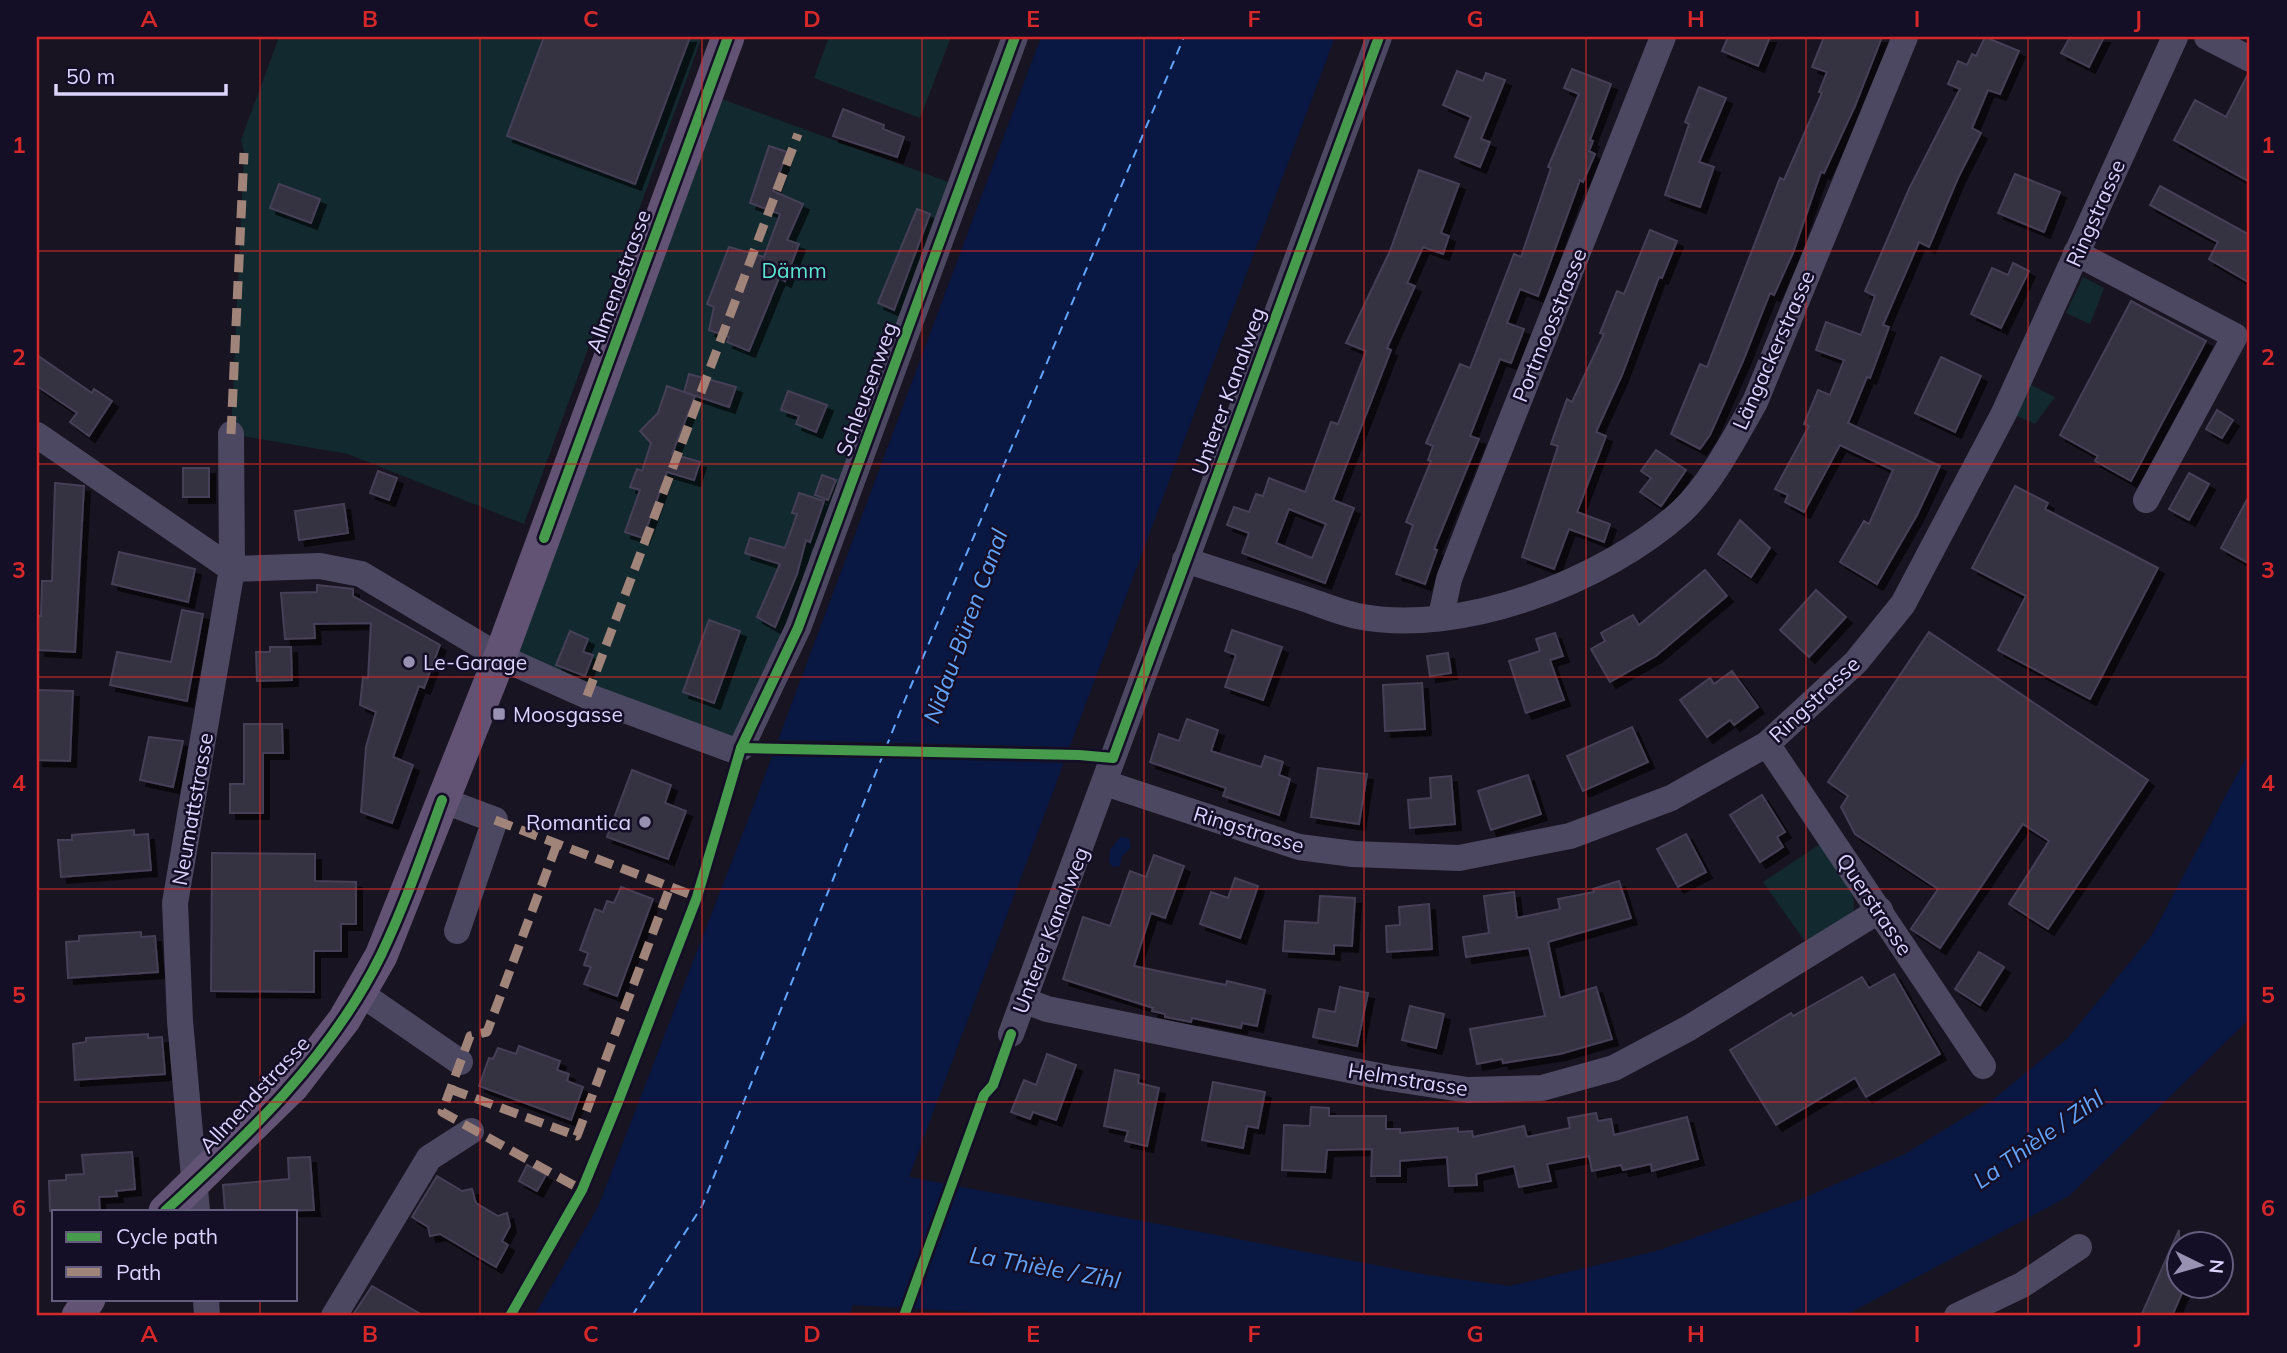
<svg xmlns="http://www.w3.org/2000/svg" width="2287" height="1353" font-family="Mulish,sans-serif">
	<defs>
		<filter id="shadow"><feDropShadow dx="6" dy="6" stdDeviation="0" flood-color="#0009"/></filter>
	</defs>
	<rect width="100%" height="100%" fill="#181421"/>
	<g fill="#122a2f">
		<path d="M279 37H702L524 524 348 454 231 434 244 153 241 140Z"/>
		<path d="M829 37H951L920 118 814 78Z"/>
		<path d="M722 99 962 187 793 624 733 750 511 661Z"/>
		<path d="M2083 277 2104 288 2090 324 2066 313Z"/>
		<path d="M2031 385 2055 397 2035 424 2015 415Z"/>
		<path d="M1820 844C1835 865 1859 887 1853 914L1806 943 1763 882Z"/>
	</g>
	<g fill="#091843">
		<path d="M1041 37H1335L909 1177 1428 1275 1510 1286 1660 1250 1799 1200 1905 1154 1994 1099 2068 1038 2152 935 2250 750V1018L2069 1196 1844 1316H1043L853 1305 849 1316H534L598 1207 756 799Z"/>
		<path d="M1120 837 1129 838 1131 848 1122 856 1120 866 1113 867 1109 862 1110 850Z"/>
	</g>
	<path fill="#181421" d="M774 740 1073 747 1067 763 769 754Z"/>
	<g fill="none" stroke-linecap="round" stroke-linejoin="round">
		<path stroke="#62a5ff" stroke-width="2" stroke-dasharray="9 7" stroke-linecap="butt" d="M632 1316 702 1206 905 700 1184 37"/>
	</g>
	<g fill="#363143" stroke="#453f55" stroke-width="2" fill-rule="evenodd" filter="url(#shadow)">
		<path d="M544 37H690L635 184 507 136Z"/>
		<path d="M1728 37H1770L1758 66 1722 51Z"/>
		<path d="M1824 37H1882L1855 106 1824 173 1821 172 1793 253 1774 295 1770 293 1743 361 1710 435 1700 449 1671 434 1700 364 1707 367 1780 178 1784 180 1822 93 1819 92 1827 72 1812 67Z"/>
		<path d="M1985 37 2019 51 2000 94 1988 90 1972 128 1981 133 1958 178 1929 247 1919 242 1883 325 1889 327 1870 378 1867 377 1848 423 1940 466 1917 515 1877 584 1840 562 1864 521 1869 524 1893 470 1840 445 1804 512 1785 502 1788 495 1775 489 1809 426 1804 424 1818 390 1830 395 1844 360 1816 350 1826 322 1861 335 1875 296 1865 291 1909 189 1960 89 1948 84 1958 61 1967 65 1972 54 1976 56Z"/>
		<path d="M2070 37H2104L2089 67 2061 53Z"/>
		<path d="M1572 69 1611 84 1590 140 1593 141 1589 151 1595 154 1583 182 1580 180 1538 296 1520 289 1507 323 1524 329 1511 363 1500 359 1470 436 1479 439 1434 549 1437 550 1425 584 1396 574 1413 525 1406 522 1431 461 1428 460 1433 446 1426 443 1460 364 1470 368 1514 254 1521 257 1551 168 1548 167 1579 94 1564 88Z"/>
		<path d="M1457 71 1483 81 1486 73 1505 80 1481 139 1490 142 1480 167 1455 157 1471 117 1443 105Z"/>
		<path d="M2248 74 2250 75V182L2174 140 2195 100 2226 117Z"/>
		<path d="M1699 87 1726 98 1699 162 1714 167 1700 207 1665 195 1689 124 1685 122Z"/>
		<path d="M843 109 884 125 883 129 904 137 897 157 833 136Z"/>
		<path d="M769 146 787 152 773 191 803 204 787 240 799 244 785 281 779 278 749 351 727 342 729 337 709 330 714 307 707 304 729 247 764 257 780 214 750 203Z"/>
		<path d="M1419 170 1459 184 1441 233 1449 236 1443 254 1423 247 1407 283 1415 286 1387 348 1391 350 1333 500 1354 508 1325 583 1242 553 1249 533 1227 525 1234 507 1249 512 1256 494 1263 496 1269 478 1305 492 1331 422 1338 424 1366 351 1346 343 1390 251ZM1289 509 1326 524 1312 558 1276 543Z"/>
		<path d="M2015 174 2060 192 2044 232 1998 213Z"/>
		<path d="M279 184 320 199 311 223 270 208Z"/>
		<path d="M2160 186 2250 235V283L2209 259 2218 242 2150 205Z"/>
		<path d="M917 209 930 214 894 310 878 303Z"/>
		<path d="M1650 230 1677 241 1662 278 1659 277 1622 375 1596 432 1606 436 1577 512 1610 524 1604 542 1569 529 1554 569 1522 557 1558 446 1551 444 1567 399 1572 402 1604 334 1600 333 1617 291 1624 294Z"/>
		<path d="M2013 263 2029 271 2001 328 1971 314 1992 268 2008 275Z"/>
		<path d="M2131 301 2206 341 2131 481 2095 461 2098 456 2060 435Z"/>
		<path d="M37 355 92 393 94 389 112 401 89 436 70 422 77 413 37 386Z"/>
		<path d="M1941 357 1981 376 1955 432 1915 413Z"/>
		<path d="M689 374 736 387 729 407 684 392Z"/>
		<path d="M667 386 695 396 672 454 700 462 694 480 667 472 643 538 625 532 640 490 630 487 637 469 642 471 651 443 640 431 658 413Z"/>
		<path d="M788 391 827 405 816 432 796 424 799 416 781 410Z"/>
		<path d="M2217 410 2233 420 2222 438 2206 429Z"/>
		<path d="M1656 450 1686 470 1661 506 1640 492 1651 478 1641 471Z"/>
		<rect x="183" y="468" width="26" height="29"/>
		<path d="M378 471 397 478 389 500 370 493Z"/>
		<path d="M2189 473 2209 484 2189 520 2169 509Z"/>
		<path d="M822 475 836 480 828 500 815 495Z"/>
		<path d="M55 483 84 486 75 652 39 650 37 616H41L42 581H52Z"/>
		<path d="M2015 486 2048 503 2045 509 2158 568 2090 699 1998 650 2026 596 1972 568Z"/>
		<path d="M799 493 824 501 810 542 806 540 797 574 775 627 757 617 780 564 745 553 750 538 785 548 797 514 792 513Z"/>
		<path d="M2250 494V564L2221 548Z"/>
		<path d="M344 504 348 533 299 540 295 511Z"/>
		<path d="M1740 520 1770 548 1751 577 1718 554Z"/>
		<path d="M119 552 195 569 188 602 112 584Z"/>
		<path d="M1705 570 1727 596 1656 656 1610 682 1591 649 1605 641 1601 633 1633 615 1639 625Z"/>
		<path d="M317 585 353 589V596L440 645 424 688 419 686 393 757 413 765 392 823 361 812 366 747 376 712 360 705 363 677 368 678 371 623 314 624 315 638 285 639 281 593 317 592Z"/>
		<path d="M1816 590 1846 617 1809 657 1780 630Z"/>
		<path d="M182 610 203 614 187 701 110 685 117 652 171 662Z"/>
		<path d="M709 620 740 631 714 703 683 692Z"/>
		<path d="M1232 630 1282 647 1263 700 1225 687 1236 655 1225 651Z"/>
		<path d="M570 631 588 639 583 652 593 655 585 676 556 665Z"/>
		<path d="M1929 632 2148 780 2048 929 2009 904 2049 841 2023 824 1940 948 1911 929 1938 889 1855 834 1841 807 1848 796 1828 782Z"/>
		<path d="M1555 633 1563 656 1550 660 1564 700 1526 713 1509 661 1540 651 1536 639Z"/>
		<path d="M270 647H291L292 680 257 681 256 652H270Z"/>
		<path d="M1448 653 1451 673 1430 676 1427 656Z"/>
		<path d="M1732 671 1758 707 1734 725 1730 720 1707 737 1680 700 1710 678 1714 684Z"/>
		<path d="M1422 683 1425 729 1385 731 1383 685Z"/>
		<path d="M37 690 73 691 70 761 37 760Z"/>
		<path d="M1187 719 1218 730 1211 751 1261 767 1265 756 1283 762 1279 775 1290 779 1279 815 1223 796 1226 788 1150 762 1159 734 1179 741Z"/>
		<path d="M244 724H282L283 753H263V813H230V784H244Z"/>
		<path d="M1632 727 1648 762 1583 791 1567 756Z"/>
		<path d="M149 737 183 741 173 787 140 780Z"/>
		<path d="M1318 768 1367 774 1359 824 1311 817Z"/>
		<path d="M632 770 671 785 665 803 686 811 668 859 607 837Z"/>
		<path d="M1528 775 1541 814 1491 830 1478 791Z"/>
		<path d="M1451 776 1455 824 1410 828 1408 800 1431 798 1430 778Z"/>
		<path d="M1762 795 1785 832 1777 837 1783 847 1760 862 1730 815Z"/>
		<path d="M134 830V835L148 834 151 870 61 877 58 840H72V835Z"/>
		<path d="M1686 834 1706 872 1678 887 1657 849Z"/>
		<path d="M212 853 315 854V881L356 882V924H341V951H314V992L211 991Z"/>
		<path d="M1154 855 1184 866 1165 918 1151 913 1134 966 1226 985 1227 981 1265 990 1257 1026 1242 1023 1241 1028 1192 1018 1191 1022 1165 1017V1014L1152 1011 1153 1008 1063 979 1083 917 1110 926 1130 871 1146 877Z"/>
		<path d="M1235 878 1258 886 1240 938 1200 924 1211 892 1228 898Z"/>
		<path d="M1619 881 1631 918 1548 942 1560 998 1596 987 1612 1039 1560 1054 1503 1063 1502 1059 1477 1064 1470 1029 1545 1016 1529 948 1466 957 1463 937 1489 933 1484 896 1514 892 1517 918 1560 909 1558 899 1594 892 1593 889Z"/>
		<path d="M621 887 653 899 617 996 584 984 591 967 584 965 588 953 580 950 595 909 603 912 607 901 614 903Z"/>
		<path d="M1320 896 1355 898 1352 946 1334 945V954L1283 951 1285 921 1318 923Z"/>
		<path d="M1429 904 1432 949 1387 952 1386 926 1400 925 1399 907Z"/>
		<path d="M141 932V937L155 936 158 972 68 978 66 942 79 941V936Z"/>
		<path d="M1979 952 2004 967 1980 1005 1955 989Z"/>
		<path d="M1894 974 1940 1054 1866 1097 1855 1078 1776 1125 1730 1050 1791 1013 1793 1016 1862 977 1869 988Z"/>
		<path d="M1340 987 1368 993 1357 1046 1313 1037 1319 1009 1335 1012Z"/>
		<path d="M1410 1006 1444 1014 1436 1048 1402 1040Z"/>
		<path d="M148 1034V1038L162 1037 165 1074 75 1080 73 1044 86 1042V1038Z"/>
		<path d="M519 1046 560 1061 557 1070 569 1074 567 1081 583 1087 571 1120 479 1086 489 1058 493 1059 498 1048 516 1054Z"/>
		<path d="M1047 1054 1076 1065 1056 1120 1033 1112 1030 1119 1011 1112 1024 1080 1036 1085Z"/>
		<path d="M1115 1070 1139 1075 1138 1083 1159 1088 1147 1146 1125 1141 1128 1131 1104 1126Z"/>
		<path d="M1213 1082 1265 1092 1258 1128 1247 1126 1243 1148 1202 1140Z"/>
		<path d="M1311 1107 1329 1108V1116H1386V1129H1400V1133L1458 1128V1132L1472 1131 1473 1137 1524 1126 1527 1137 1570 1128 1568 1118 1596 1113 1598 1121 1611 1119 1614 1135 1687 1117 1698 1159 1652 1171 1651 1164 1623 1170 1621 1165 1592 1171 1589 1156 1547 1164 1551 1181 1519 1187 1514 1166 1476 1174 1477 1185 1449 1186 1447 1157 1400 1161V1176H1371L1372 1149 1327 1150 1325 1172 1282 1170 1284 1125 1310 1126Z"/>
		<path d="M132 1152 135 1189 116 1191 117 1196 99 1197 100 1211H50L49 1181 66 1180V1175L84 1174 82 1155Z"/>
		<path d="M310 1157 314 1210 225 1211 223 1185 289 1179 288 1158Z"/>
		<path d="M527 1165 546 1175 537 1191 519 1181Z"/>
		<path d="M437 1176 462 1191 472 1189 476 1203 498 1216 507 1213 510 1226 502 1241 508 1245 496 1267 440 1234 430 1236 428 1227 412 1217Z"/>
		<path d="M2179 1230V1286H2185L2172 1316H2141Z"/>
		<path d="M372 1286 424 1316H352Z"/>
	</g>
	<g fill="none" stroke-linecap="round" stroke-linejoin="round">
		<g stroke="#4c4862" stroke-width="26">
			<path d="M2207 37 2250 59"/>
			<path d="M2076 253 2235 336 2146 500"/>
			<path d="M37 435 232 569 320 566 361 574 500 657 587 696 733 750 741 748 798 628 1015 37"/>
			<path d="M1185 560C1224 573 1263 585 1302 598 1320 604 1338 612 1357 616 1461 637 1604 581 1681 512 1711 484 1735 437 1755 402L1905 37"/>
			<path d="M1441 616 1449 579 1474 514 1663 37"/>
			<path d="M1767 744 1983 1066"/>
			<path d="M1105 783 1299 847 1353 854 1459 858 1570 836 1671 798 1767 744 1856 662 1903 604 2004 413 2175 37"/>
			<path d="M442 800 495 820 457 931"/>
			<path d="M360 993 460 1062"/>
			<path d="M1023 1000 1047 1009 1389 1078 1468 1090 1542 1088 1614 1068 1689 1028 1880 910"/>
			<path d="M1011 1034 1379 37"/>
			<path d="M197 1211 180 1021 175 903 232 569 231 434"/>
			<path d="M206 1299 207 1316"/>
			<path d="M334 1316 429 1158 471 1131"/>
			<path d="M1957 1316 2022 1285 2079 1247"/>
		</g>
		<g stroke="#625273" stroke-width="33">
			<path d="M165 1211 293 1086 344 1020 381 956 500 657 728 37"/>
			<path d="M78 1316 89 1299"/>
		</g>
		<g stroke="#a18479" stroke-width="9" stroke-dasharray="18 9" stroke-linecap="butt">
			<path d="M231 434 244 153"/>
			<path d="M587 696 798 134"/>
			<path d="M495 820 697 897"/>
			<path d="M557 844 487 1032 470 1036 442 1112 582 1190"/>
			<path d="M450 1089 577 1136 670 887"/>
		</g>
		<defs>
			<g id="cycleway">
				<path d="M544 538 728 37"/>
				<path d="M741 748 1079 755 1113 758 1379 37"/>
				<path d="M165 1211C248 1135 331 1057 381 955 405 905 423 852 442 800"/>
				<path d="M510 1316 582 1190 618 1102 697 897 741 748 798 628 1015 37"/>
				<path d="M904 1316 984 1095 993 1085 1011 1034"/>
			</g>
		</defs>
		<use href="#cycleway" stroke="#150e27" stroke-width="15"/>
		<use href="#cycleway" stroke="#469c4c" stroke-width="10"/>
	</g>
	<path fill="none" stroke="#d62828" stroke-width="2" stroke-opacity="0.55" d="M260 37V1211M480 37V1316M702 37V1316M922 37V1316M1144 37V1316M1364 37V1316M1586 37V1316M1806 37V1316M2028 37V1316M37 251H2250M37 464H2250M37 677H2250M37 889H2250M37 1102H2250M260 1299V1316"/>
	<g fill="#9891b1" stroke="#150e27" stroke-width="2.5">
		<circle cx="409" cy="662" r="7"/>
		<rect x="492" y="707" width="14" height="14" rx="3.5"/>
		<circle cx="645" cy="822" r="7"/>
	</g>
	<g text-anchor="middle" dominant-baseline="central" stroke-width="5" stroke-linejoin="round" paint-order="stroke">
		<g font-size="21" fill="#ddd4ff" stroke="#150e27">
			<text transform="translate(2095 213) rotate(-66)">Ringstrasse</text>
			<text transform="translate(618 281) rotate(-70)">Allmendstrasse</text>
			<text transform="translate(1549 325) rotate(-68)">Portmoosstrasse</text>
			<text transform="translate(1773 350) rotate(-66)">Längackerstrasse</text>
			<text transform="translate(866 389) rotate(-70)">Schleusenweg</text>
			<text transform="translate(1228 391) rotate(-70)">Unterer Kanalweg</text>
			<text transform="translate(1814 699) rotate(-43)">Ringstrasse</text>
			<text transform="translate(192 809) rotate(-80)">Neumattstrasse</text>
			<text transform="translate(1249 829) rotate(17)">Ringstrasse</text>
			<text transform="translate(1875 904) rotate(56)">Querstrasse</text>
			<text transform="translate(1050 930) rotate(-69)">Unterer Kanalweg</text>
			<text transform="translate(1408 1079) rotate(9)">Helmstrasse</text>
			<text transform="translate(254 1094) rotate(-47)">Allmendstrasse</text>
		</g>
		<g font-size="21" fill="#5ae4d1" stroke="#150e27">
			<text x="794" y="270">Dämm</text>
		</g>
		<g font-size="21" fill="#ddd4ff" stroke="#150e27" text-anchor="start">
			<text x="423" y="662">Le-Garage</text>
			<text x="513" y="714">Moosgasse</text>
			<text x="631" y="822" text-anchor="end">Romantica</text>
		</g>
		<g font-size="23" font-style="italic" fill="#62a5ff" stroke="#150e27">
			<text transform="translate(965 626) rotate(-70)">Nidau-Büren Canal</text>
			<text transform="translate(2038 1139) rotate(-35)">La Thièle / Zihl</text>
			<text transform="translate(1045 1267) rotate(10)">La Thièle / Zihl</text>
		</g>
	</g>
	<rect width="2287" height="1353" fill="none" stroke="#150e27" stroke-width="77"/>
	<rect x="52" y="1210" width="245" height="91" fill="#150e27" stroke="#655d7d" stroke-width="2"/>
	<rect x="66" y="1232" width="35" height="10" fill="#469c4c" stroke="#655d7d" stroke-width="2"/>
	<text x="116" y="1244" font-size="21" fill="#ddd4ff">Cycle path</text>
	<rect x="66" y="1267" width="35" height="10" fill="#a18479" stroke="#655d7d" stroke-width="2"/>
	<text x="116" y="1280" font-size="21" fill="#ddd4ff">Path</text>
	<g transform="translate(2200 1265) rotate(95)"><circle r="33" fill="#150e27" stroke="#655d7d" stroke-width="2"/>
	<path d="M0-5L12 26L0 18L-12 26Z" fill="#9891b1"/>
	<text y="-10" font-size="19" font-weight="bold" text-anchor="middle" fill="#ddd4ff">N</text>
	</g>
	<path d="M56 84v10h170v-10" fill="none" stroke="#ddd4ff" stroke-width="3.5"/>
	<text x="66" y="84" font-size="21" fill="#ddd4ff" stroke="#150e27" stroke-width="5" paint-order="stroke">50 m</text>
	<rect x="38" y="38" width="2210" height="1276" fill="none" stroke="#d62828" stroke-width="2.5"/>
	<g font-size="23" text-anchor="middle" font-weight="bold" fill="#d62828">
		<text x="149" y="27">A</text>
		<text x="370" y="27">B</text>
		<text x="591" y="27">C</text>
		<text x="812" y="27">D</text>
		<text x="1033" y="27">E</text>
		<text x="1254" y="27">F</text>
		<text x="1475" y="27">G</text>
		<text x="1696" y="27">H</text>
		<text x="1917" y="27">I</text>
		<text x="2138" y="27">J</text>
		<text x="19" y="153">1</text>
		<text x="2268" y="153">1</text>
		<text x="19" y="365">2</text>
		<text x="2268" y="365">2</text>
		<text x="19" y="578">3</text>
		<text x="2268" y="578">3</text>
		<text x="19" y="791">4</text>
		<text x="2268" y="791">4</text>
		<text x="19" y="1003">5</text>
		<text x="2268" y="1003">5</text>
		<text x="19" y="1216">6</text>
		<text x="2268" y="1216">6</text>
		<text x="149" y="1342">A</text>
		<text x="370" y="1342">B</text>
		<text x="591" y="1342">C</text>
		<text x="812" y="1342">D</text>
		<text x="1033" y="1342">E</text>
		<text x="1254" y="1342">F</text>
		<text x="1475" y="1342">G</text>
		<text x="1696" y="1342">H</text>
		<text x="1917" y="1342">I</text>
		<text x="2138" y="1342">J</text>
	</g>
</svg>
